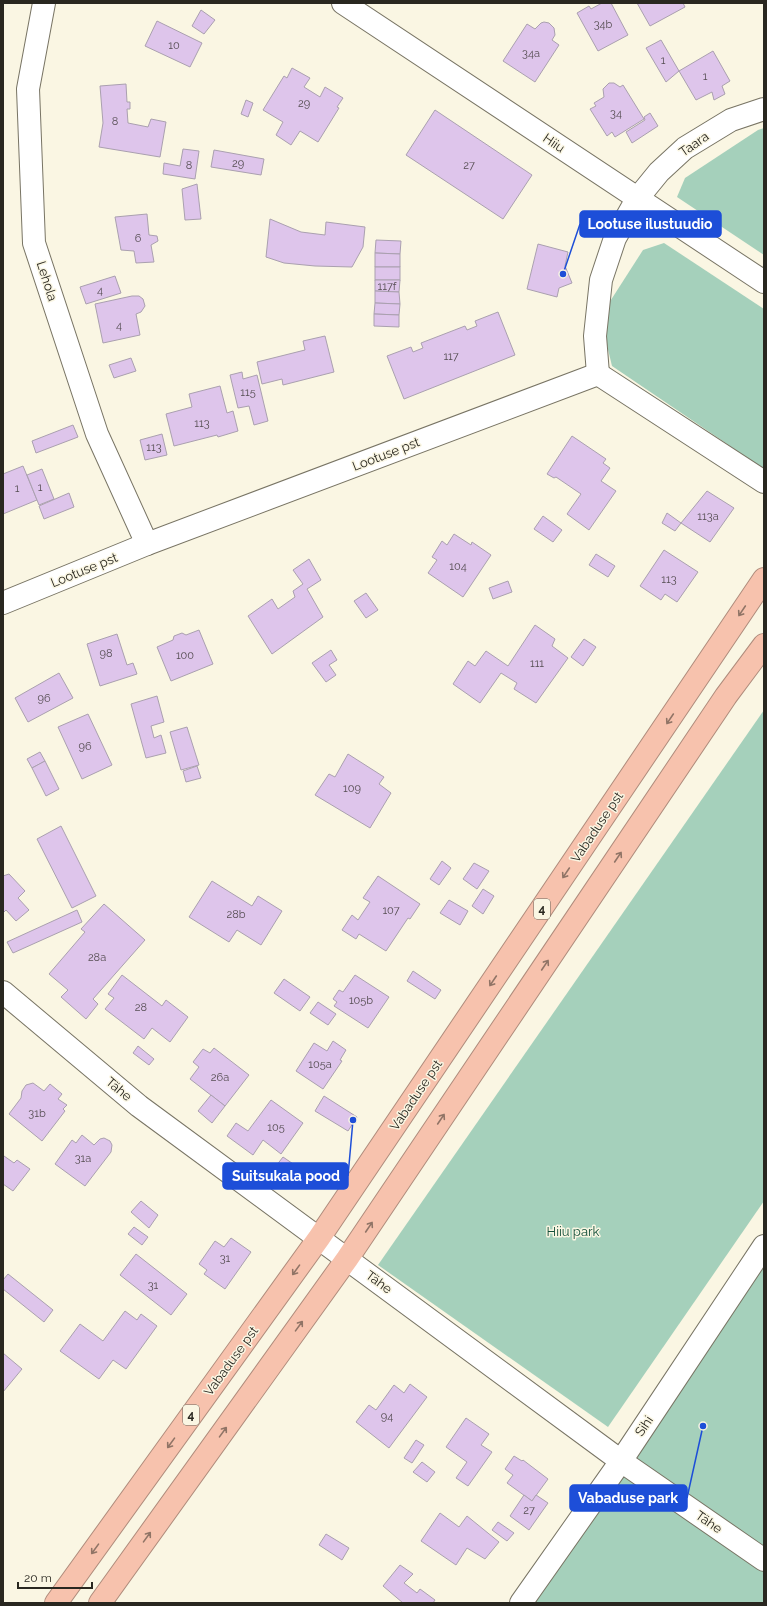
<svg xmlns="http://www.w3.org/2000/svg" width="767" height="1606" font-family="Raleway,sans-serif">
	<rect width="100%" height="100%" fill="#faf6e3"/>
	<g fill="#a5d0bb">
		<path d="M764 128V255L677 197 685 178 758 130Z"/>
		<path d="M664 243 764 309V469L612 366 605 337 609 303 643 250Z"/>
		<path d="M764 710V1201L608 1427 378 1265Z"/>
		<path d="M764 1248V1603H519Z"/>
	</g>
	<g fill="#dec5eb" stroke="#aaa0af">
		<path d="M602 3H611L628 35 598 51 577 13 589 6 591 9Z"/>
		<path d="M637 3H683L685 7 650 26Z"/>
		<path d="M201 10 215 20 204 34 192 26Z"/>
		<path d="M157 21 202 43 190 67 145 46Z"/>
		<path d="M544 22 549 23 554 28 555 35 552 40 559 45 535 82 503 61 527 24 535 29 541 23Z"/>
		<path d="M661 40 679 71 666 82 646 48Z"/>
		<path d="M713 51 730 81 722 86 725 94 714 100 712 92 696 100 679 71Z"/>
		<path d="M292 68 310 78 304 87 320 97 325 87 343 98 337 107 339 108 318 142 300 131 291 145 276 135 283 122 263 110 284 76 287 78Z"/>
		<path d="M609 83H614L620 87 623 85 644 119 615 137 612 132 607 136 590 109 596 106 594 103 604 97 603 89Z"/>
		<path d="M126 84 127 102H130V109H127L128 123 148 127 151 119 166 122 160 157 99 147 103 123 100 86Z"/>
		<path d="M246 100 253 103 248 117 241 114Z"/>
		<path d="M435 110 532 175 503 219 406 155Z"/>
		<path d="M650 113 658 126 632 143 626 132 645 120 644 117Z"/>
		<path d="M183 149 199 151 195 179 163 174 164 163 180 166Z"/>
		<path d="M214 150 264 159 261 175 211 167Z"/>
		<path d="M197 184 201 219 185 220 182 189Z"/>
		<path d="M147 214 149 235 157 236 158 241 151 245 154 262 136 263 134 251 121 250 115 217Z"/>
		<path d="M270 219 301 232 325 235 326 222 365 227 363 247 352 267 315 266 284 263 266 257Z"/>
		<path d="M376 240 401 241 400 254 375 253Z"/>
		<path d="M538 244 568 252 565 266 572 283 559 288 557 297 527 289Z"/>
		<path d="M375 253 400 254V267H375Z"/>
		<rect x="375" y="267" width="25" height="13"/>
		<path d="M115 276 121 293 86 304 80 287Z"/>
		<path d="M375 280H400L399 292 375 291Z"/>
		<path d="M375 291 399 292 400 304 375 303Z"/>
		<path d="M132 296H139L143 299 145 306 141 312 136 314 140 335 103 343 95 304Z"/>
		<path d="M375 303 400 304 399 315 374 314Z"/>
		<path d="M498 312 515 355 404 399 387 356 411 347 413 352 423 348 421 343 465 326 467 330 477 326 475 321Z"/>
		<path d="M374 314 399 315V327L374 326Z"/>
		<path d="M325 336 334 372 283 385 282 379 262 384 257 362 305 350 303 341Z"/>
		<path d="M131 358 136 371 114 378 109 365Z"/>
		<path d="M242 372 243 379 257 375 268 421 254 425 249 406 238 408 230 375Z"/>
		<path d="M220 386 227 413 233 411 238 431 218 437 217 435 174 446 166 414 192 407 189 394Z"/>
		<path d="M73 425 78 437 36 453 32 441Z"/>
		<path d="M162 434 167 455 145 460 140 440Z"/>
		<path d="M572 436 606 459 603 463 610 468 601 481 616 491 589 530 567 514 581 494 556 477 554 478 547 474Z"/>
		<path d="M23 466 37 500 3 514V474Z"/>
		<path d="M42 469 54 499 39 505 27 475Z"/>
		<path d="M707 491 734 508 710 542 681 523Z"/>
		<path d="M69 493 74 507 44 519 39 506Z"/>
		<path d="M667 513 681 523 675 531 662 523Z"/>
		<path d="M543 516 562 530 553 542 534 529Z"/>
		<path d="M454 534 471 545 472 542 491 555 463 597 428 573 437 560 432 557 442 541 447 545Z"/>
		<path d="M664 550 698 572 677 602 665 594 661 600 640 586Z"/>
		<path d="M596 554 615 566 608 577 589 565Z"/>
		<path d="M309 559 321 580 307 589 323 617 272 654 248 616 272 599 278 609 295 597 293 591 303 584 293 570Z"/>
		<path d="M508 581 512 592 493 599 489 588Z"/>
		<path d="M366 593 378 610 366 618 354 601Z"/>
		<path d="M535 625 555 639 552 646 568 658 536 703 514 689 517 683 501 673 480 703 453 684 468 661 475 666 486 651 508 666Z"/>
		<path d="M199 630 213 664 171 681 157 647 173 640 174 636 182 633 186 635Z"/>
		<path d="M117 634 127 665 133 663 137 674 100 686 87 644Z"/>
		<path d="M584 639 596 647 583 666 571 657Z"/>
		<path d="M331 650 337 660 329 665 336 675 326 682 312 663Z"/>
		<path d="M59 673 73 698 28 722 15 698Z"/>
		<path d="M157 696 164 722 151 726 154 738 161 735 166 753 146 758 131 704Z"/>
		<path d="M88 714 112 765 82 779 58 727Z"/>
		<path d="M187 727 199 765 181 770 170 732Z"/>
		<path d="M40 752 45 761 32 768 27 759Z"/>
		<path d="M348 754 384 777 379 784 391 793 370 828 315 795 329 774 335 777Z"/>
		<path d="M45 761 59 789 46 796 32 768Z"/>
		<path d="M197 766 201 778 186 782 183 771Z"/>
		<path d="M61 826 96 896 72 908 37 839Z"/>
		<path d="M442 861 451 868 439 885 430 879Z"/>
		<path d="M474 863 489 871 477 889 463 879Z"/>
		<path d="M9 874 25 891 18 898 29 910 16 921 6 910 3 913V876Z"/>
		<path d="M378 876 420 904 410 919 408 918 386 951 359 934 356 939 342 930 352 915 358 920 370 902 363 898Z"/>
		<path d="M212 881 252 906 258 896 282 911 261 945 237 930 229 942 189 917Z"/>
		<path d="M483 889 494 896 483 914 472 906Z"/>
		<path d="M449 900 468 911 460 925 440 913Z"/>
		<path d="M104 904 145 940 93 999 98 1004 86 1019 61 997 68 990 49 974 85 932 81 929Z"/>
		<path d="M77 910 82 922 13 953 7 942Z"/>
		<path d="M413 971 441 990 435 999 407 981Z"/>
		<path d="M122 975 162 1006 166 1000 188 1017 170 1042 152 1028 144 1039 105 1009 114 998 108 994Z"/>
		<path d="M355 975 389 997 368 1028 334 1006 337 1002 333 999 339 990 343 992Z"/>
		<path d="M284 979 310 997 300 1011 274 993Z"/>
		<path d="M318 1002 336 1014 328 1025 310 1013Z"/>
		<path d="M333 1041 346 1050 340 1060 342 1061 323 1089 296 1071 314 1043 327 1051Z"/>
		<path d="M138 1046 154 1059 149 1065 133 1053Z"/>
		<path d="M214 1048 249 1075 225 1106 190 1079 199 1067 193 1062 203 1049 210 1053Z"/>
		<path d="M33 1083 44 1091 50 1084 62 1094 58 1099 67 1105 63 1109 65 1111 42 1141 9 1114 21 1098 22 1091 26 1085Z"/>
		<path d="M211 1095 225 1106 212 1123 198 1111Z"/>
		<path d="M324 1096 357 1117 348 1131 315 1111Z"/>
		<path d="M271 1100 303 1123 281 1154 263 1140 253 1155 227 1136 236 1123 248 1131Z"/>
		<path d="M82 1135 94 1145 100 1139 104 1138 110 1141 112 1145 111 1152 85 1186 55 1164 72 1140 76 1143Z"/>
		<path d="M4 1156 14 1163 17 1160 30 1169 13 1191 3 1184V1157Z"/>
		<path d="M283 1157 305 1172 294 1187 272 1171Z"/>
		<path d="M141 1201 158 1215 149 1228 131 1212Z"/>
		<path d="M134 1227 148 1237 142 1245 128 1234Z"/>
		<path d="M231 1238 251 1252 225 1289 204 1274 207 1270 199 1264 215 1241 224 1247Z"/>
		<path d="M136 1254 187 1294 171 1315 120 1275Z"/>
		<path d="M8 1274 53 1310 44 1322 3 1289V1280Z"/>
		<path d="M125 1311 137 1320 141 1314 157 1326 126 1369 113 1360 99 1379 60 1351 80 1324 103 1341Z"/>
		<path d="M3 1353 22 1369 3 1392Z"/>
		<path d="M410 1384 427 1397 389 1448 356 1422 369 1405 376 1410 394 1385 404 1393Z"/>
		<path d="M466 1418 489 1434 481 1445 492 1452 468 1486 456 1478 467 1462 446 1447Z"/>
		<path d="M416 1440 424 1445 412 1463 404 1458Z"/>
		<path d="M514 1456 522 1461 523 1460 548 1479 532 1501 507 1483 513 1475 505 1469Z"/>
		<path d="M422 1462 435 1472 427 1482 413 1472Z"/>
		<path d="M524 1495 532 1501 536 1495 548 1503 529 1530 510 1516Z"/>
		<path d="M440 1513 459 1527 467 1516 499 1542 485 1559 467 1548 456 1565 421 1541Z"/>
		<path d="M498 1522 514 1533 507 1541 492 1530Z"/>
		<path d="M326 1534 349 1548 342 1560 319 1545Z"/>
		<path d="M400 1565 413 1574 404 1583 417 1593 420 1589 435 1600 433 1603H403L383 1586Z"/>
	</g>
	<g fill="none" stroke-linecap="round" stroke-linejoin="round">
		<defs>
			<g id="street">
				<path d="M44 3 28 89 34 243 97 434 147 544"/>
				<path d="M343 3 764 282"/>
				<path d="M598 374 595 336 601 280 615 238 637 199 659 172 685 148 731 120 764 109"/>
				<path d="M598 374 764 482"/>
				<path d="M3 603 147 544 598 374"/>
				<path d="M3 992 139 1106 621 1461 764 1560"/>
				<path d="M521 1603 621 1461 764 1246"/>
			</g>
			<g id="highway">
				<path d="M56 1603 319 1238 764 579"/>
				<path d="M100 1603 347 1259 726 696 764 645"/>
			</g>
		</defs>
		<use href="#street" stroke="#787464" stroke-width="24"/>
		<use href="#highway" stroke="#af8c7c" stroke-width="24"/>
		<use href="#street" stroke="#fff" stroke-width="22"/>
		<use href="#highway" stroke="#f7c2ad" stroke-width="22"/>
	</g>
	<defs><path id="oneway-shaft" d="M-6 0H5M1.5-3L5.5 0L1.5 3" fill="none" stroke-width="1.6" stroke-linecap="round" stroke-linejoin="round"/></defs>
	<g stroke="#907466">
		<use href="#oneway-shaft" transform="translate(742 611) rotate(124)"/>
		<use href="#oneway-shaft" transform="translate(670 719) rotate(124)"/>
		<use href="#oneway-shaft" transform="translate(618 857) rotate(-56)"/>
		<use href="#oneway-shaft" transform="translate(566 873) rotate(124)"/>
		<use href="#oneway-shaft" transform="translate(545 965) rotate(-56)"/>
		<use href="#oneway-shaft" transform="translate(493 981) rotate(124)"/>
		<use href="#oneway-shaft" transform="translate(441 1119) rotate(-56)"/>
		<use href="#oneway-shaft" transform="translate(369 1227) rotate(-56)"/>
		<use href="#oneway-shaft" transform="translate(296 1270) rotate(126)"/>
		<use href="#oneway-shaft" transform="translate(299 1326) rotate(-54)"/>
		<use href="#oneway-shaft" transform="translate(223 1432) rotate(-54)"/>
		<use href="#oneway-shaft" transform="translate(171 1443) rotate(126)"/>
		<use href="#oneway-shaft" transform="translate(147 1537) rotate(-54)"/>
		<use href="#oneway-shaft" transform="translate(95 1549) rotate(126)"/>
	</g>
	<g text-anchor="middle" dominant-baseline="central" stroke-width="3" stroke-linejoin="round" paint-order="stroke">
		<g font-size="11" fill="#564e53">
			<text x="603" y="24">34b</text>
			<text x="174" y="45">10</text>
			<text x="531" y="53">34a</text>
			<text x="663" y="60">1</text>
			<text x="705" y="76">1</text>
			<text x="304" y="103">29</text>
			<text x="616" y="113">34</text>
			<text x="115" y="121">8</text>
			<text x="238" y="163">29</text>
			<text x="189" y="165">8</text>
			<text x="469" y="165">27</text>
			<text x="138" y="238">6</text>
			<text x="387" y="286">117f</text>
			<text x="100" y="290">4</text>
			<text x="119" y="325">4</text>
			<text x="451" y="356">117</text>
			<text x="248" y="392">115</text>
			<text x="202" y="423">113</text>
			<text x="154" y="447">113</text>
			<text x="40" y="487">1</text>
			<text x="17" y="488">1</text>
			<text x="708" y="516">113a</text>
			<text x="458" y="566">104</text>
			<text x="669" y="579">113</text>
			<text x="106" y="653">98</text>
			<text x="185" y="655">100</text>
			<text x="537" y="663">111</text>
			<text x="44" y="698">96</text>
			<text x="85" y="746">96</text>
			<text x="352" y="788">109</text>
			<text x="391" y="910">107</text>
			<text x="236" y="914">28b</text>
			<text x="97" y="957">28a</text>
			<text x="361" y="1000">105b</text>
			<text x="141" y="1007">28</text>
			<text x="320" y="1064">105a</text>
			<text x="220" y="1077">26a</text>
			<text x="37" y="1113">31b</text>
			<text x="276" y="1127">105</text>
			<text x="83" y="1158">31a</text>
			<text x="225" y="1258">31</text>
			<text x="153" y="1285">31</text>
			<text x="387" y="1416">94</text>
			<text x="529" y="1510">27</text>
		</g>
		<g fill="#faf6e3" stroke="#68655a" stroke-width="1">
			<rect x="534" y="899" width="16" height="20" rx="3"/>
			<rect x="183" y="1405" width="16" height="20" rx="3"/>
		</g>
		<g font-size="12" font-weight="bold" fill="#292720">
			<text x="542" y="909">4</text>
			<text x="191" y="1415">4</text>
		</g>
		<g font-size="13" fill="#292720" stroke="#faf6e3">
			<text transform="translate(554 143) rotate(34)">Hiiu</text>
			<text transform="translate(694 144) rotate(-35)">Taara</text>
			<text transform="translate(47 281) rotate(72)">Lehola</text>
			<text transform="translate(386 454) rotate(-21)">Lootuse pst</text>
			<text transform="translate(84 570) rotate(-22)">Lootuse pst</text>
			<text transform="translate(597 827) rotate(-56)">Vabaduse pst</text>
			<text transform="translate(119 1089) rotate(40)">Tähe</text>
			<text transform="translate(416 1095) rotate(-56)">Vabaduse pst</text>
			<text transform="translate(379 1282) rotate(36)">Tähe</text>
			<text transform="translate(231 1361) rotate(-54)">Vabaduse pst</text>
			<text transform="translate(644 1426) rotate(-56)">Sihi</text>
			<text transform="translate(709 1522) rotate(35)">Tähe</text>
		</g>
		<g font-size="13" fill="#124e38" stroke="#faf6e3">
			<text x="573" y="1231">Hiiu park</text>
		</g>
	</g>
	<path fill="none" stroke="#1d4ed8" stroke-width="1.5" d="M563 274L580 224M353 1120L348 1176M703 1426L687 1498"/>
	<g fill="#1d4ed8" stroke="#faf6e3" stroke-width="1.5">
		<circle cx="563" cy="274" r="4"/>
		<circle cx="353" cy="1120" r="4"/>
		<circle cx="703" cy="1426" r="4"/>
	</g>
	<g fill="#1d4ed8" stroke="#1d4ed8" stroke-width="1.5">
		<rect x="580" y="211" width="141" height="26" rx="4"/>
		<rect x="223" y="1163" width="125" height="26" rx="4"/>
		<rect x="570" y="1485" width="117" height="26" rx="4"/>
	</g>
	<g font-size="14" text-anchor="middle" font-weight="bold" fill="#fff">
		<text x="650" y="229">Lootuse ilustuudio</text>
		<text x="286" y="1181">Suitsukala pood</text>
		<text x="628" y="1503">Vabaduse park</text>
	</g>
	<rect width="767" height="1606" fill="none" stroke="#292720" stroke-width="8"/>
	<path d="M18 1582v6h74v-6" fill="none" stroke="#292720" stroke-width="2"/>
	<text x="24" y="1582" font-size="12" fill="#292720" stroke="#faf6e3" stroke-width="3" paint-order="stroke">20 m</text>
</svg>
